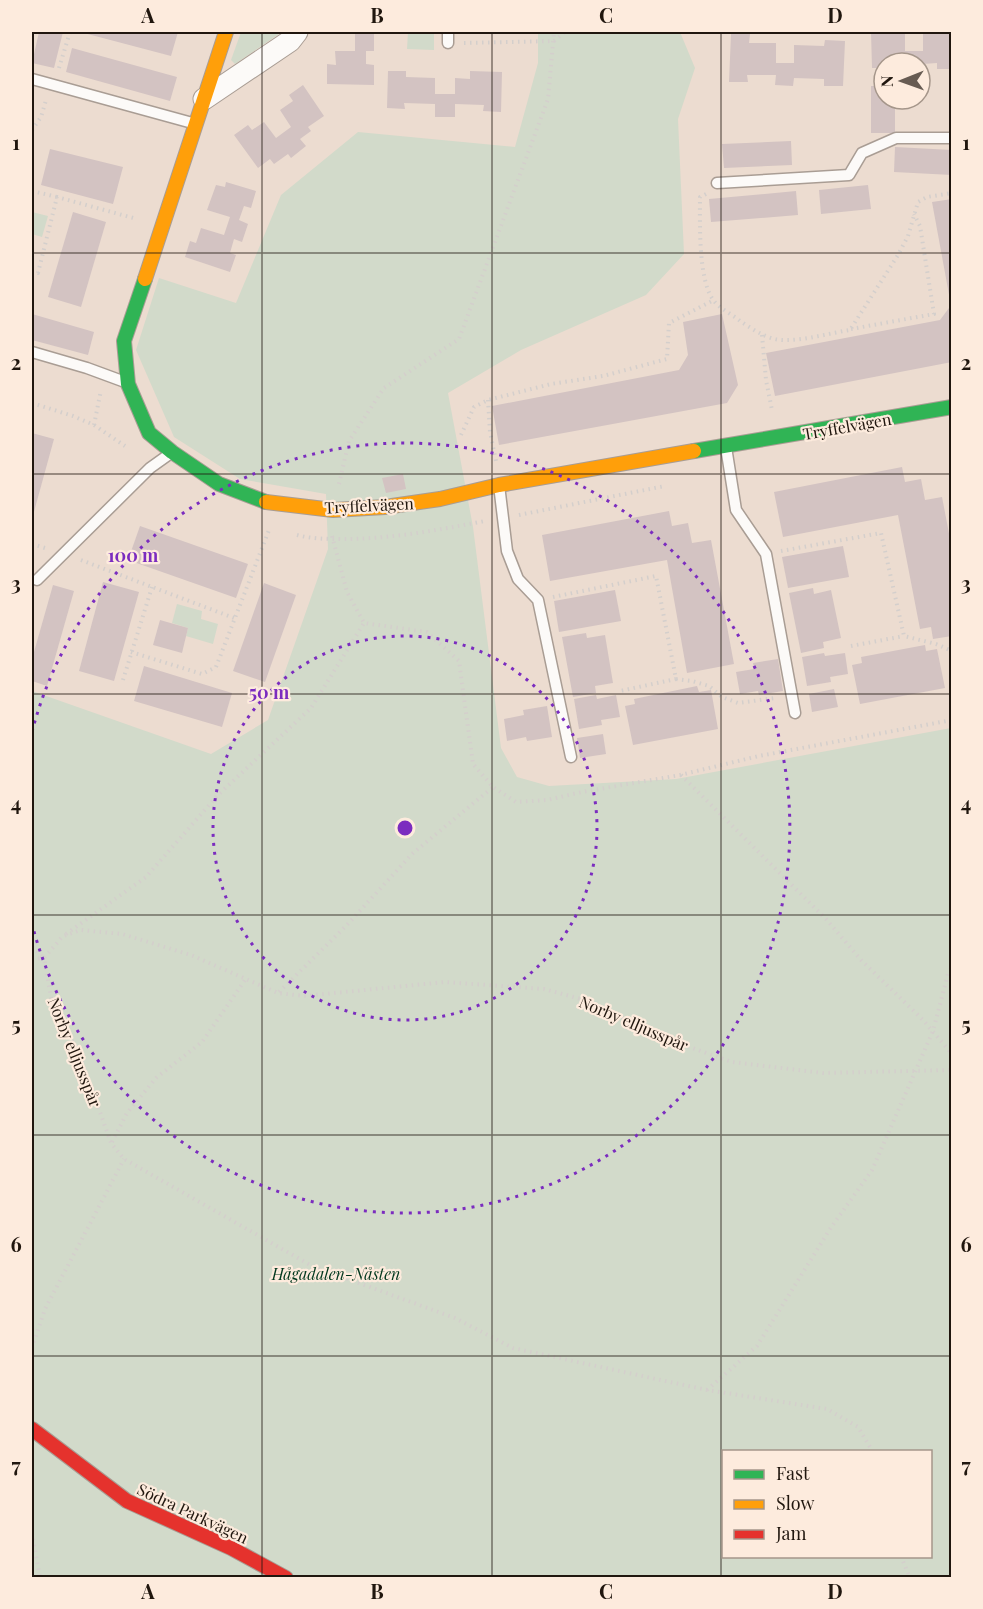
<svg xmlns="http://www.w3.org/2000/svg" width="983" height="1609" font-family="'Playfair Display',serif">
	<rect width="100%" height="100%" fill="#ecdcd0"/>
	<g fill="#d2daca" fill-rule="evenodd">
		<path d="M241 32H282L235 64 231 60Z"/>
		<path d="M408 32H434V50L407 49Z"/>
		<path d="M538 32H680L695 68 678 119 684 254 646 295 521 350 448 393 473 527 501 748 517 777 549 786 676 779 951 728V1577L32 1578V691L211 754 268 720 328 549 326 494 240 479 174 437 136 350 159 278 236 303 281 195 358 132 515 147 538 63ZM724 1452H930V1556H724Z"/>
		<path d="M32 212 48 216 42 237 32 234Z"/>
		<path d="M177 604 202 611 201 619 218 624 213 644 186 636 188 628 172 623Z"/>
	</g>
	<g fill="#d3c3c2">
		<path d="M39 32H63L54 68 32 63Z"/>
		<path d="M80 32H178L171 56Z"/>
		<path d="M355 32 374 33V51H366V64L374 65V85L327 84V64L336 65 335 51H355Z"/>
		<path d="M871 32H905V51H923V32H952V69H937V63L923 64V69H920V63H884V68H872Z"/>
		<path d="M731 34H750L749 43H776V63H794V45L824 46 825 40 845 41 843 86H824V79L794 78 793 86 775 85 776 75H747L748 82H729Z"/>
		<path d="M72 48 177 77 170 101 66 72Z"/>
		<path d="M388 71H406V77L435 78V94H455V78L470 79V71L502 72 501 112 483 111 484 105 455 104V117H435V104L404 103 405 109 387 108Z"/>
		<path d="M303 85 324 116 308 127 311 131 300 139 306 146 291 158 288 154 274 164 270 159 258 168 234 135 248 125 252 130 264 122 276 138 291 127 280 110 293 101 289 95Z"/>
		<path d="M871 86H884V99H895V133H871Z"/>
		<path d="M791 141 792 165 724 168 722 144Z"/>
		<path d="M895 147 952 150V175L894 172Z"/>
		<path d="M50 149 123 167 113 204 41 185Z"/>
		<path d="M226 182 256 191 251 208 244 206 239 220 248 224 242 242 234 239 230 253 236 255 230 272 185 257 190 241 196 243 201 228 224 235 230 217 207 210 216 185 225 187Z"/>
		<path d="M868 185 871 209 821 214 819 190Z"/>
		<path d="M796 191 798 215 711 222 709 199Z"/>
		<path d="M952 199V300H950L932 202Z"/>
		<path d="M73 212 106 222 81 307 48 297Z"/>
		<path d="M952 304V362L775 396 766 353 940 320Z"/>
		<path d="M32 314 94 332 88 355 32 340Z"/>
		<path d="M722 314 738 385 727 403 499 445 492 406 679 370 688 355 683 322Z"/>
		<path d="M32 433 54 439 32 519Z"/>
		<path d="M902 467 905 482 921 479 925 500 942 497 952 549V636L933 639 931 627 920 629 898 515 783 537 774 492Z"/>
		<path d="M403 474 406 489 386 493 382 478Z"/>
		<path d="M669 511 672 526 688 523 692 543 711 540 734 664 687 673 667 560 550 581 542 535Z"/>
		<path d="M140 526 248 564 236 598 128 560Z"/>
		<path d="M843 546 849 577 788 588 782 557Z"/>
		<path d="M103 582 139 592 114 681 79 671Z"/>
		<path d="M264 583 296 595 265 682 233 671Z"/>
		<path d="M53 585 74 591 47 686 32 681V659Z"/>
		<path d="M813 588 814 594 831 590 841 638 823 642 824 648 801 653 789 593Z"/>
		<path d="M615 590 621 621 559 632 554 601Z"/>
		<path d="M160 620 188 628 182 653 153 645Z"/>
		<path d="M586 633 587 638 605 635 613 683 595 686 596 693 573 697 562 637Z"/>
		<path d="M925 645 926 651 937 649 945 688 860 704 852 665 862 663 861 657Z"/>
		<path d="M824 653 825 656 845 653 848 674 830 677 831 682 807 686 802 657Z"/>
		<path d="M778 659 783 691 759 695 758 691 740 694 736 672 754 669 753 663Z"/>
		<path d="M144 666 232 693 222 727 134 701Z"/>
		<path d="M697 686 699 692 711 690 718 729 633 745 625 706 635 704 634 699Z"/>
		<path d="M834 689 838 707 812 712 809 694Z"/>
		<path d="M596 695 597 699 616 695 620 717 601 720 602 725 579 729 574 699Z"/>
		<path d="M547 706 552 737 527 741 526 737 507 741 504 719 524 715 523 710Z"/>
		<path d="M603 734 606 754 580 758 577 738Z"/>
	</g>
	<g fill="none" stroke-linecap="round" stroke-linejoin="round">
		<defs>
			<g id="lane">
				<path d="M448 43V32"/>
				<path d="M32 79 196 124"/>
				<path d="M717 183 849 175 862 153 896 138H952"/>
				<path d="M32 352 87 368 125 382"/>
				<path d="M726 447 736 510 766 554 795 713"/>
				<path d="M499 485 507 551 518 579 538 600 571 757"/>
				<path d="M37 580 150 468 171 453"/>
			</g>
			<path id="street" d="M204 99 290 41 297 32"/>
			<g id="fast">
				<path d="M145 279 124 341 128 384 149 433 172 452 219 484 266 502"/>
				<path d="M694 451 952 407"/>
			</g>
			<g id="slow">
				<path d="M145 279 226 32"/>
				<path d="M266 502 333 510 385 507 440 499 499 485 694 451"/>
			</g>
			<path id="jam" d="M32 1429 127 1501 231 1548 286 1578"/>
		</defs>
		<use href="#lane" stroke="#a99d94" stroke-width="13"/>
		<use href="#street" stroke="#a99d94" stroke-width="23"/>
		<use href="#fast" stroke="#a99d94" stroke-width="16"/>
		<use href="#slow" stroke="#a99d94" stroke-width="16"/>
		<use href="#jam" stroke="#a99d94" stroke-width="16"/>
		<g stroke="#d4cfcc" stroke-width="4" stroke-dasharray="1.5 4.5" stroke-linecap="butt">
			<path d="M464 43 554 41 565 32"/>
			<path d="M59 68 70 32"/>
			<path d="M32 130 41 117 46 100"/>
			<path d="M32 191 57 197"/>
			<path d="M706 194 700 197C700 224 698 281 714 301 720 309 732 314 740 321 754 330 769 341 786 340 807 340 830 333 850 330L898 255 908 236 918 202 927 197 952 193"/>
			<path d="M32 271 38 273 57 197 137 219"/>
			<path d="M851 329 934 314 920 226 914 214"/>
			<path d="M762 335 766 380 772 410"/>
			<path d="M488 400 490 432 496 461"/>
			<path d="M32 403 73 416 94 425 125 446"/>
			<path d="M94 425 101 390"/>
			<path d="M461 435 474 407 488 400 551 384 603 376 667 359 669 323 714 300"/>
			<path d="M339 484 349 441 384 388 459 339 548 99 554 32"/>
			<path d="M519 515 665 486"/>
			<path d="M297 535C312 539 327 539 343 539 391 539 438 530 485 521"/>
			<path d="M332 536 347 592 364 623 427 632 459 661 473 764 493 787 516 802 547 800 582 792 680 775 759 756 952 720"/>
			<path d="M32 544 45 548"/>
			<path d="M781 551 881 533 904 636 936 644 952 651"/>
			<path d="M81 560 234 618"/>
			<path d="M553 597 656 576 676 679 620 691"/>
			<path d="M851 646 904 636"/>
			<path d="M131 652 202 674 216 667 269 530"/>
			<path d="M676 679 692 681 709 686 722 697 738 703 775 698"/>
			<path d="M123 680 152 587"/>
			<path d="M681 775 826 919 861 960 923 1020 952 1054"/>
			<path d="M66 934 146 877 218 795 311 708 364 623"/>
			<path d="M32 947 44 958"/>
			<path d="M32 959 43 958"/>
			<path d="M279 992 346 926 412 854 493 787"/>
			<path d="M112 1142 127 1113 156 1078 202 1042 245 980"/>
			<path d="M32 1348 45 1309 124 1159"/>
			<path d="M707 1390 757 1346 830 1229 872 1170 933 1031 949 970 952 969"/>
			<path d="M873 1452 858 1427 827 1409 707 1390 513 1348 455 1318 312 1266 124 1159 111 1143 80 1056 52 1002 44 958 63 936 81 930 122 934 191 955 278 993 304 996 445 982 544 989 588 1001 664 1038 732 1062 823 1073 952 1070"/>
			<path d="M32 1533 40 1578"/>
			<path d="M901 1556 910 1578"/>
		</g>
		<use href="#lane" stroke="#fcfaf8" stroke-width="10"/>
		<use href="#street" stroke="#fcfaf8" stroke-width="21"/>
		<use href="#fast" stroke="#30b455" stroke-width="14"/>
		<use href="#slow" stroke="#ff9f0a" stroke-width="14"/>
		<use href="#jam" stroke="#e5322d" stroke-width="14"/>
	</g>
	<path fill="none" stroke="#20160e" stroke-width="1.5" stroke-opacity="0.55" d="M262 32V1578M492 32V1578M721 32V1578M32 253H952M32 474H952M32 694H952M32 915H952M32 1135H952M32 1356H952"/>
	<g fill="none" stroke="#7b2cbf" stroke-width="3" stroke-dasharray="3 6">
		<circle cx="405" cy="828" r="192"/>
		<path d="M32 732A385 385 0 1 1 32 924"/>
	</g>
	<g text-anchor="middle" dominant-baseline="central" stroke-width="4.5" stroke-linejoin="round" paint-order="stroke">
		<g font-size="16" fill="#20160e" stroke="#fdebdd">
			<text transform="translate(847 426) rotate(-10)">Tryffelvägen</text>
			<text transform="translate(369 505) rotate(-3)">Tryffelvägen</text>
			<text transform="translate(634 1023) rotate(23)">Norby elljusspår</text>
			<text transform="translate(75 1052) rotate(68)">Norby elljusspår</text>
			<text transform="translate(193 1513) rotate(25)">Södra Parkvägen</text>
		</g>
		<g font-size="16" font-style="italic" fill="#00371d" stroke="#fdebdd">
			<text x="336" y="1273">Hågadalen-Nåsten</text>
		</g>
	</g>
	<circle cx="405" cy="828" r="9" fill="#7b2cbf" stroke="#fdebdd" stroke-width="3"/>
	<g font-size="18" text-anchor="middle" font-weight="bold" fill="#7b2cbf" stroke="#fdebdd" stroke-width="4.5" stroke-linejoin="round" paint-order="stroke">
		<text x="133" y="562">100 m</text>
		<text x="269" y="699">50 m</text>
	</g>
	<rect width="983" height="1609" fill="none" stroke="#fdebdd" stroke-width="66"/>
	<rect x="722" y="1450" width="210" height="108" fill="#fdebdd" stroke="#a5968a" stroke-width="1.5"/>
	<rect x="734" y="1470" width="30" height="9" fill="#30b455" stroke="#a5968a" stroke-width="1.5"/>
	<text x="776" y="1480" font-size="18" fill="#20160e">Fast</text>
	<rect x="734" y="1500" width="30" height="9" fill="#ff9f0a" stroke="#a5968a" stroke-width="1.5"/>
	<text x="776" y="1510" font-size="18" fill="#20160e">Slow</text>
	<rect x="734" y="1530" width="30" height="9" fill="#e5322d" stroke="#a5968a" stroke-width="1.5"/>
	<text x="776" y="1540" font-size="18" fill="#20160e">Jam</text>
	<g transform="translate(902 81) rotate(269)"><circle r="28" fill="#fdebdd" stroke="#a5968a" stroke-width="1.5"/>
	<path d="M0-4.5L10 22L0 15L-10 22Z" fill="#675b52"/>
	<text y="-9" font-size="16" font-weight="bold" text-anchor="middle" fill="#20160e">N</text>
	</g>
	<rect x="33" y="33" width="917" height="1543" fill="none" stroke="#20160e" stroke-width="2"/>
	<g font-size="20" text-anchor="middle" font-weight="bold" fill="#20160e">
		<text x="148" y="23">A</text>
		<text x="377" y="23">B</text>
		<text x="606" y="23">C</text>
		<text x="835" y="23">D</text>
		<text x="16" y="150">1</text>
		<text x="966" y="150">1</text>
		<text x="16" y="370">2</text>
		<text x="966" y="370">2</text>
		<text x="16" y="591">3</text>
		<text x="966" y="591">3</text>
		<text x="16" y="811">4</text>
		<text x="966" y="811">4</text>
		<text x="16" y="1032">5</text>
		<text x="966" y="1032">5</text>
		<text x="16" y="1252">6</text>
		<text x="966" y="1252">6</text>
		<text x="16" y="1473">7</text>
		<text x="966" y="1473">7</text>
		<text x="148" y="1599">A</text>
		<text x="377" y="1599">B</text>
		<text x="606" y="1599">C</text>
		<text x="835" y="1599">D</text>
	</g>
</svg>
